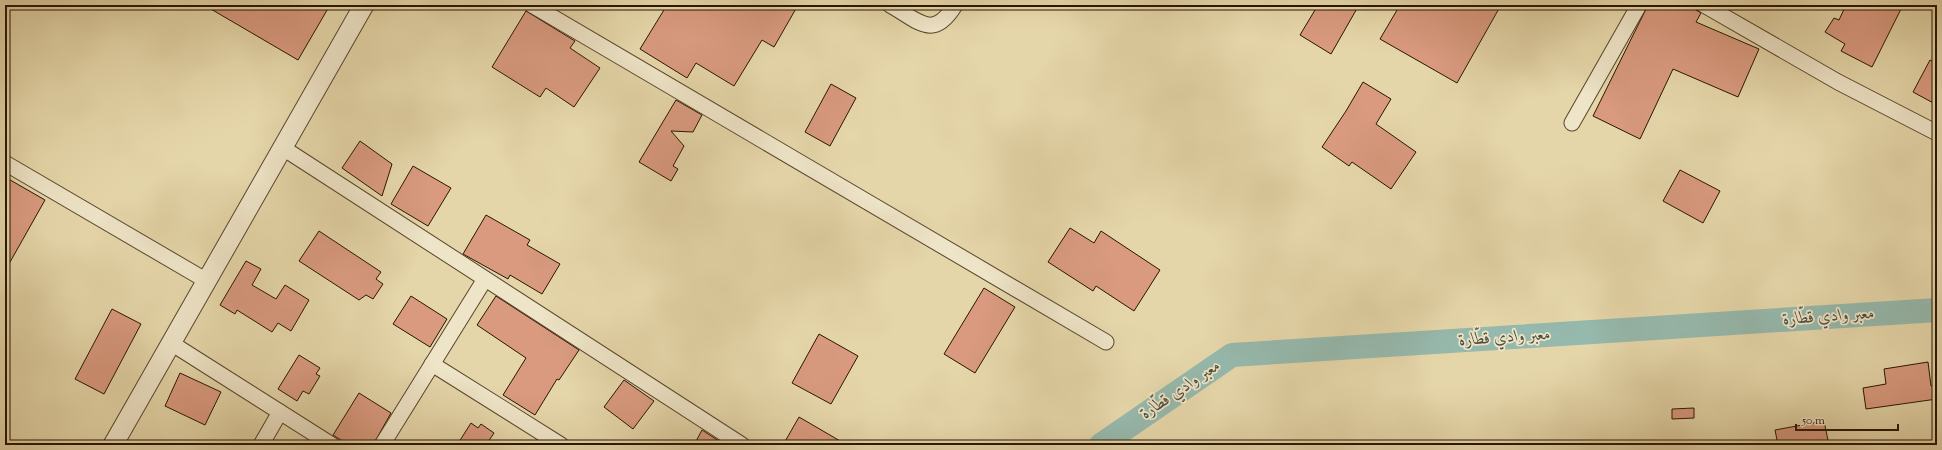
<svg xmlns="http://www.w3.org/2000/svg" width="1942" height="450" font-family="'Sorts Mill Goudy',Amiri,serif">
	<rect width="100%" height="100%" fill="#e5d6a9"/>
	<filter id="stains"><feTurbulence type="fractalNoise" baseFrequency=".005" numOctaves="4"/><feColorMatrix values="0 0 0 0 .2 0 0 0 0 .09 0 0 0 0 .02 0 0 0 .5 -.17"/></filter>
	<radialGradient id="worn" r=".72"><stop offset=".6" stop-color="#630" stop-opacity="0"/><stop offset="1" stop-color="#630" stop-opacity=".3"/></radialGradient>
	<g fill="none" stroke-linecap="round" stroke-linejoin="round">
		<path stroke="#96b9ad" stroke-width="24" d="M1101 445 1232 355 1937 310"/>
	</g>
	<g fill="#d99a7f" stroke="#291501">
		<path d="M204 5H330L298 60Z"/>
		<path d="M667 5H798L774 47 762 40 734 86 696 63 687 78 640 49Z"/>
		<path d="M1318 5H1359L1331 54 1300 35Z"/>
		<path d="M1400 5H1501L1457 83 1380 39Z"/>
		<path d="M1648 5H1695L1696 10 1701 13 1696 22 1759 49 1738 97 1673 69 1640 139 1593 116Z"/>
		<path d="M1846 5H1903L1872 67 1841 51 1845 44 1825 32 1834 18 1839 20Z"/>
		<path d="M526 11 575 41 570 48 600 68 574 107 546 88 540 97 492 67Z"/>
		<path d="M1930 60 1937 64V105L1913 92Z"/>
		<path d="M1363 82 1391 99 1376 124 1416 152 1391 189 1352 162 1349 166 1322 147 1346 111Z"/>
		<path d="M831 84 856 98 830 146 805 132Z"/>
		<path d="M676 100 702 115 693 132 671 131 684 146 673 166 678 169 671 181 639 162Z"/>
		<path d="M360 141 392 164 382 196 342 168Z"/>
		<path d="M413 166 451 188 428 226 391 204Z"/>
		<path d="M1680 170 1720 191 1703 223 1663 201Z"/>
		<path d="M5 177 45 200 5 271Z"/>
		<path d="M486 215 530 240 527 245 560 264 542 294 510 275 508 279 463 254Z"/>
		<path d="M1070 228 1094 243 1101 231 1160 270 1134 311 1096 286 1093 291 1048 262Z"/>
		<path d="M319 231 381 272 376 279 383 284 373 299 366 295 359 300 299 261Z"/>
		<path d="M246 261 261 269 252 285 276 299 285 285 309 300 291 331 278 323 272 332 237 310 235 314 220 305Z"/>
		<path d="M984 288 1015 307 975 373 944 354Z"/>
		<path d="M411 296 447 319 430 347 393 324Z"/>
		<path d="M496 296 579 350 559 380 557 379 535 415 503 395 526 358 477 325Z"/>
		<path d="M112 309 141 324 104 394 75 379Z"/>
		<path d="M819 334 858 356 831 404 792 383Z"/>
		<path d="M299 355 320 368 316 374 320 376 309 394 303 391 297 401 278 389Z"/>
		<path d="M1928 362 1931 386 1937 385V399L1866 409 1863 388 1886 384 1884 369Z"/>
		<path d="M180 373 221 392 205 425 165 406Z"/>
		<path d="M624 380 654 401 633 429 604 407Z"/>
		<path d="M359 393 391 413 373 445H349L333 435Z"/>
		<path d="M1694 408V418L1672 419V409Z"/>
		<path d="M799 417 847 445H783Z"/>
		<path d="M1824 421 1829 445H1778L1775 430Z"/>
		<path d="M471 423 478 428 481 424 494 433 486 445H457Z"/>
		<path d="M702 430 725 445H694Z"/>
	</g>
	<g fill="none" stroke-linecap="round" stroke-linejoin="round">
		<defs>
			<g id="minor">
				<path d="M532 5 1106 342"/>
				<path d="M890 5C919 21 933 41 955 5"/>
				<path d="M1704 5 1838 82 1937 133"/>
				<path d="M1572 123 1639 5"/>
				<path d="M283 148 742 445"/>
				<path d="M5 163 207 281"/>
				<path d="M171 343 332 445"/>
				<path d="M432 364 561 445"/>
				<path d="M261 445 280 412"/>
				<path d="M382 445 485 279"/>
			</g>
			<path id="tertiary" d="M113 445 364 5"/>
		</defs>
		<use href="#minor" stroke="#58452b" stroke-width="17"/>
		<use href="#tertiary" stroke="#58452b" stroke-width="21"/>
		<use href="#minor" stroke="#eee4c7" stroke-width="15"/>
		<use href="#tertiary" stroke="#eee4c7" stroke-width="19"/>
	</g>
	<g text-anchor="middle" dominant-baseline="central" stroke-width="3.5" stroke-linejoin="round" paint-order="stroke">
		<g font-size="17" font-style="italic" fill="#4f4e3d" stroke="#eee4c7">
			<text transform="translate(1829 317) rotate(-4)">معبر وادي قطّارة</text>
			<text transform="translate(1505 338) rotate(-4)">معبر وادي قطّارة</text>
			<text transform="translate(1181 390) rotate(-34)">معبر وادي قطّارة</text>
		</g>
	</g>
	<rect width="1942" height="450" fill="none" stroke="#e5d6a9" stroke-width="20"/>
	<rect x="6" y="6" width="1930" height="438" fill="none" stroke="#291501" stroke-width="2"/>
	<rect x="10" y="10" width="1922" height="430" fill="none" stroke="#291501"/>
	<path d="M1796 424v6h102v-6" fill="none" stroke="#291501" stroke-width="2"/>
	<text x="1802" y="424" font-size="12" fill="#291501" stroke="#eee4c7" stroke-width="3" paint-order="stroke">50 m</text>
	<rect width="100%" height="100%" filter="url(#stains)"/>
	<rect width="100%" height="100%" fill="url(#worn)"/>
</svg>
